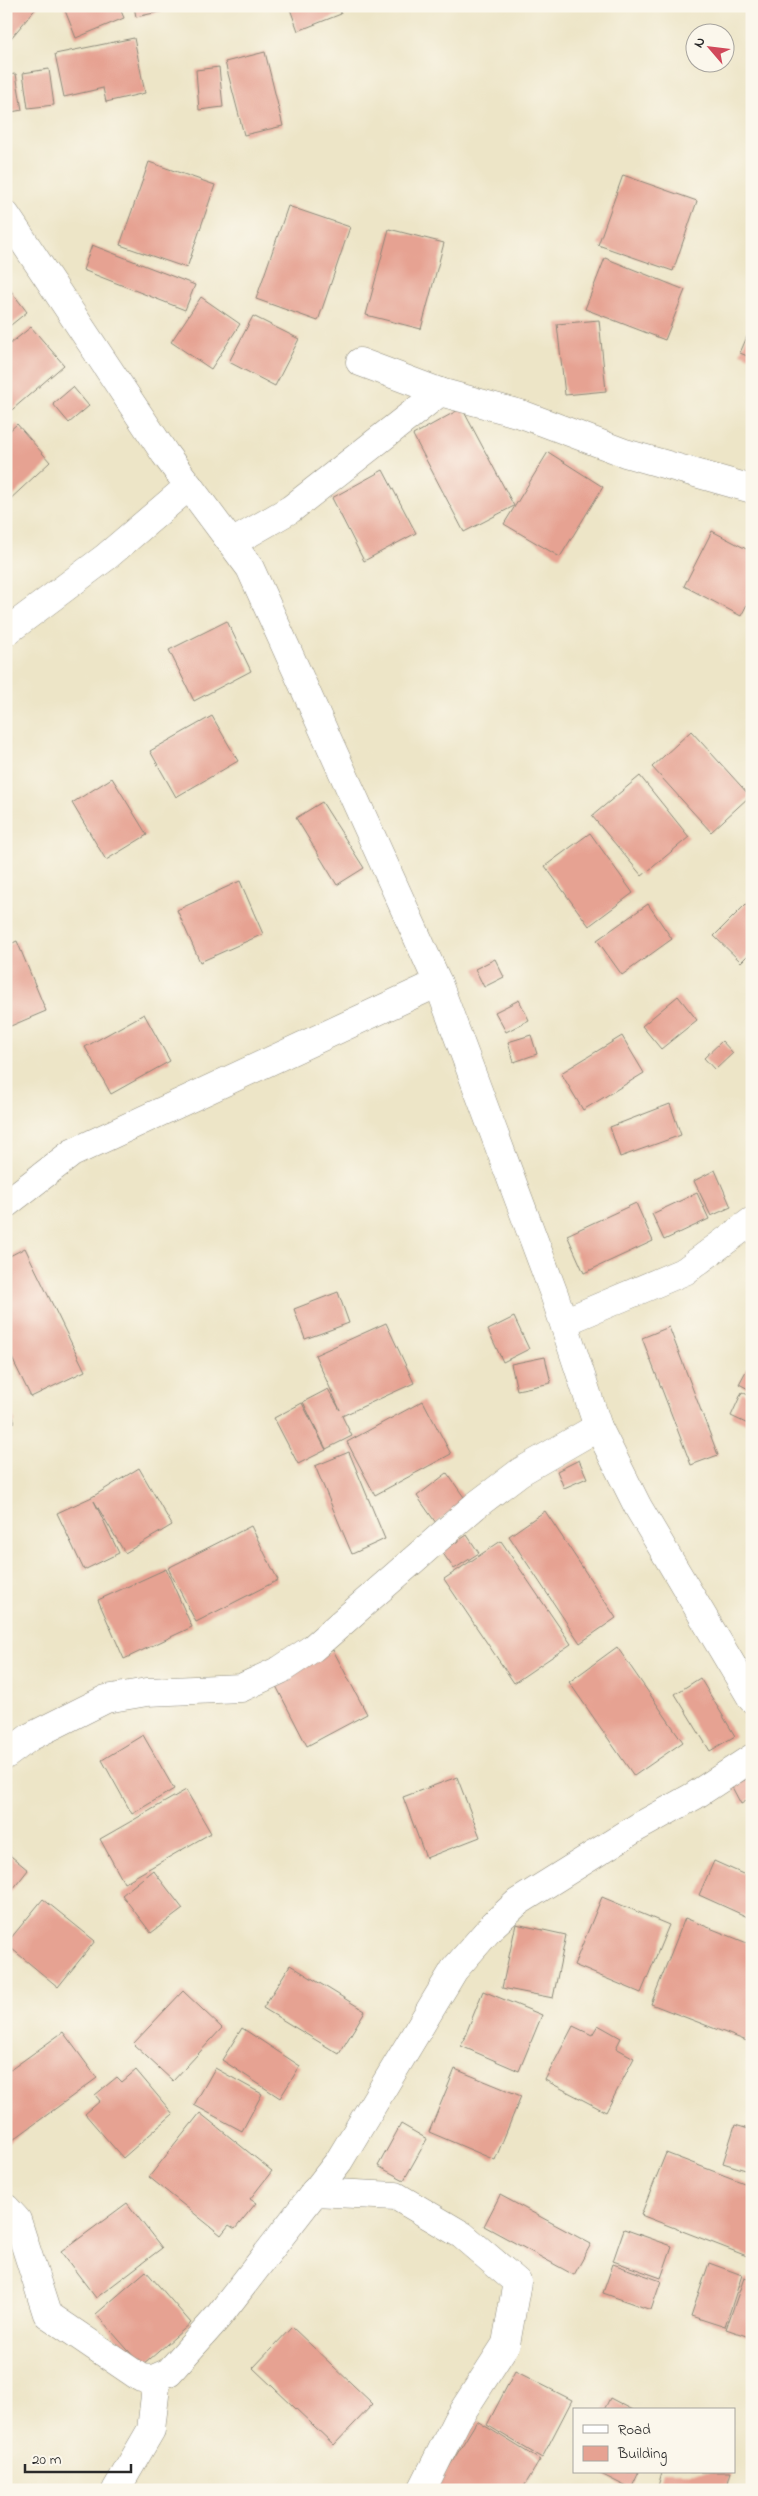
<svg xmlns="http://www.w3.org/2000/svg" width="758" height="2496" font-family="'Indie Flower',sans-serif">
	<rect width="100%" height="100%" fill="#fbf7ec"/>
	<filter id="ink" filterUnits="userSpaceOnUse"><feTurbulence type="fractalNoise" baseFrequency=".02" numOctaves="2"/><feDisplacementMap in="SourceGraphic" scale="10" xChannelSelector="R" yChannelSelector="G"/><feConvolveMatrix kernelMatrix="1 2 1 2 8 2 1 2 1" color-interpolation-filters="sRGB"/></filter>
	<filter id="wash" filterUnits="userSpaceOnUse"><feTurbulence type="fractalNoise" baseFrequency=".0096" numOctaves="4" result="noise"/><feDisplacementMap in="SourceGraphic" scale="20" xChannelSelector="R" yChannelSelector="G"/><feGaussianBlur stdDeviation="1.12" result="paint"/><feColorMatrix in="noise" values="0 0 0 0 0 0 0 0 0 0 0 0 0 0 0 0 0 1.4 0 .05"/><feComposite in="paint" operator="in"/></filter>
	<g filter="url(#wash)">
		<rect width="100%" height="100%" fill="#ede5c7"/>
		<g id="blocks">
			<g fill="#e6a292">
				<path d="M6 6H38L6 44Z"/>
				<path d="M69 6H119L124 18 76 38 64 8Z"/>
				<path d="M134 6H181V7L136 17Z"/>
				<path d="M289 6H338L341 14 298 31Z"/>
				<path d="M134 38 145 93 106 102 103 88 64 97 55 54Z"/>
				<path d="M265 52 283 126 244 135 225 62Z"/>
				<path d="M219 67 223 107 199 110 196 70Z"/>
				<path d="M49 69 54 105 28 108 23 73Z"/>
				<path d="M16 74 22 110 6 113V75Z"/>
				<path d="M149 162 215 185 187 268 120 245Z"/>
				<path d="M623 175 697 201 673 271 598 245Z"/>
				<path d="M288 206 350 227 318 321 256 299Z"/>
				<path d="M389 229 444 243 421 329 366 315Z"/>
				<path d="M92 245 195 285 185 310 83 270Z"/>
				<path d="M605 258 685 290 665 340 585 309Z"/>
				<path d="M8 287 27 312 6 329V288Z"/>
				<path d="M201 297 240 324 211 369 171 342Z"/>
				<path d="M253 316 299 339 275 386 229 362Z"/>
				<path d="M599 320 606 391 565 395 557 324Z"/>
				<path d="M752 325V358L740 353Z"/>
				<path d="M31 327 64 365 6 415V347Z"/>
				<path d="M73 387 89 406 69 423 53 404Z"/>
				<path d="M462 408 514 506 464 532 413 435Z"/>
				<path d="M17 424 50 462 6 503V434Z"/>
				<path d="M548 452 603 487 560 557 504 524Z"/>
				<path d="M383 470 416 533 364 561 332 498Z"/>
				<path d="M712 531 752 552V595L741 616 684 586Z"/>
				<path d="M227 621 251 671 194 701 169 650Z"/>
				<path d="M212 716 238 761 176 797 150 751Z"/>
				<path d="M691 731 750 796 711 832 652 767Z"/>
				<path d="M640 776 689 837 642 876 592 816Z"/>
				<path d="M112 778 147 835 106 860 72 803Z"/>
				<path d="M322 802 364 868 337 885 296 818Z"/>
				<path d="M590 833 633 893 589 926 545 866Z"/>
				<path d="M240 881 263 934 200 962 177 910Z"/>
				<path d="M752 898V951L741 962 714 936Z"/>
				<path d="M648 904 672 939 622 975 597 940Z"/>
				<path d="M17 941 46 1011 6 1028V946Z"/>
				<path d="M495 959 504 977 484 987 475 969Z"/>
				<path d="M678 996 697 1020 661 1049 642 1026Z"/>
				<path d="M519 1000 529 1020 506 1032 495 1012Z"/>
				<path d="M144 1014 170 1061 111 1094 85 1047Z"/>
				<path d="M531 1035 537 1054 514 1062 508 1042Z"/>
				<path d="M622 1036 644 1073 583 1110 561 1073Z"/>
				<path d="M722 1041 733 1053 715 1070 704 1058Z"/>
				<path d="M670 1104 681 1135 620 1157 610 1127Z"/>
				<path d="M715 1170 731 1207 711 1216 694 1181Z"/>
				<path d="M697 1193 709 1219 664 1240 652 1214Z"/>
				<path d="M636 1203 653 1241 584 1273 567 1235Z"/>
				<path d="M25 1248 85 1371 31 1397 6 1346V1258Z"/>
				<path d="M338 1292 349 1323 305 1339 294 1309Z"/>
				<path d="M514 1317 529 1349 503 1362 488 1330Z"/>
				<path d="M386 1323 414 1383 342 1416 352 1436 326 1449 303 1402 328 1389 340 1410 315 1355Z"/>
				<path d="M669 1327 718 1455 691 1465 642 1338Z"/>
				<path d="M545 1357 551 1383 517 1390 511 1364Z"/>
				<path d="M752 1360V1391L739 1384Z"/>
				<path d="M742 1392 752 1397V1426L731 1416Z"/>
				<path d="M6 1398 15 1422 6 1425Z"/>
				<path d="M423 1401 451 1454 375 1495 347 1442Z"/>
				<path d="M302 1403 326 1450 298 1464 274 1418Z"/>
				<path d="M349 1452 385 1539 352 1554 315 1466Z"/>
				<path d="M579 1460 587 1478 564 1488 557 1471Z"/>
				<path d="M139 1468 172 1525 125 1553 94 1501 119 1553 84 1570 57 1513 92 1497Z"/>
				<path d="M447 1473 466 1500 436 1523 417 1496Z"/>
				<path d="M545 1511 616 1618 580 1643 509 1536Z"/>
				<path d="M251 1526 278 1580 196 1622 168 1568Z"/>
				<path d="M467 1535 479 1553 454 1569 442 1552Z"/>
				<path d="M501 1541 571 1644 514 1683 444 1579Z"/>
				<path d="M166 1569 192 1627 124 1659 98 1600Z"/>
				<path d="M617 1647 683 1742 634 1776 569 1682Z"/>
				<path d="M333 1650 367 1714 307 1746 274 1682Z"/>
				<path d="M700 1678 735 1736 710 1751 675 1694Z"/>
				<path d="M143 1735 174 1789 132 1814 102 1760Z"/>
				<path d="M752 1776V1798L741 1804 732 1787Z"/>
				<path d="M457 1777 480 1837 426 1858 403 1797Z"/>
				<path d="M186 1790 211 1833 124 1883 100 1839Z"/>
				<path d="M6 1852 28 1870 6 1898Z"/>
				<path d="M714 1861 752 1878V1919L699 1895Z"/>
				<path d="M153 1870 183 1909 151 1933 122 1895Z"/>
				<path d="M602 1897 669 1925 641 1993 574 1965Z"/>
				<path d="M43 1899 95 1941 58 1987 6 1944Z"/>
				<path d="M685 1918 752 1945V2043L651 2004Z"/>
				<path d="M516 1924 566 1935 553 1998 502 1988Z"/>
				<path d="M290 1965 365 2011 339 2054 263 2008Z"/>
				<path d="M183 1991 222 2028 173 2081 133 2044Z"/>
				<path d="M483 1991 542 2015 519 2071 461 2046Z"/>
				<path d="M598 2025 621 2038 616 2048 634 2058 606 2112 545 2080 573 2026 592 2035Z"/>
				<path d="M242 2028 300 2066 280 2098 222 2060Z"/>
				<path d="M63 2032 97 2078 6 2145V2073Z"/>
				<path d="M215 2068 262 2094 242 2131 194 2105Z"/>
				<path d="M455 2069 521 2096 495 2160 429 2132Z"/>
				<path d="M136 2070 173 2114 123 2158 85 2114 100 2101 95 2095 117 2077 122 2082Z"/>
				<path d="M200 2113 272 2171 250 2199 256 2203 235 2229 229 2225 221 2235 149 2177Z"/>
				<path d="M401 2124 427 2139 404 2180 378 2166Z"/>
				<path d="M735 2125 752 2130V2172L723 2163Z"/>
				<path d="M666 2153 752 2186V2258L641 2215Z"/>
				<path d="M500 2195 591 2244 574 2275 484 2226Z"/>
				<path d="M127 2203 162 2248 96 2298 61 2252Z"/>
				<path d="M624 2229 672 2246 661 2278 613 2261Z"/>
				<path d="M709 2263 742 2275 725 2327 691 2316Z"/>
				<path d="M613 2264 661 2281 651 2310 603 2293Z"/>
				<path d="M146 2271 191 2323 142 2366 96 2314Z"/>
				<path d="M744 2278 752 2280V2338L726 2329Z"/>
				<path d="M292 2327 373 2404 334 2445 253 2368Z"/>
				<path d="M515 2371 572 2400 542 2458 487 2425Z"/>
				<path d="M610 2398 633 2410H604Z"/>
				<path d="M477 2421 540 2460 522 2490H435Z"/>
				<path d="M597 2472H639L631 2489Z"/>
				<path d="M662 2472H731L726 2490H657Z"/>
			</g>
		</g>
	</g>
	<g filter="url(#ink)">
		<use href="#blocks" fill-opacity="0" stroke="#8c8879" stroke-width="1"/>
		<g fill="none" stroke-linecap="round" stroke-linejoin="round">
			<defs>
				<g id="minor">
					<path d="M6 215 165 454 250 568 438 983 554 1294 598 1427 638 1507 752 1699"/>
					<path d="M360 362 440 392 524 415 625 453 752 489"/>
					<path d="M232 543 291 509 440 392"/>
					<path d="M6 632 106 557 189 486"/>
					<path d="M6 1204 72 1153 438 983"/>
					<path d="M564 1322 685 1271 752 1221"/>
					<path d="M6 1755 30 1737 106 1699 147 1692 241 1688 280 1670 313 1648 475 1506 520 1472 598 1427"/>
					<path d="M314 2192 396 2196 462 2235 517 2282 506 2344 457 2420 422 2490"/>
					<path d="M6 2208 17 2220 47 2314 141 2378 153 2379 169 2372 218 2317 339 2161 454 1970 493 1925 518 1902 638 1827 694 1796 752 1758"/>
					<path d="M116 2490 151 2430 157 2378"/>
				</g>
			</defs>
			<use href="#minor" stroke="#8c8879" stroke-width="29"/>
			<use href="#minor" stroke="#fff" stroke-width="28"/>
		</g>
	</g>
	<rect width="758" height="2496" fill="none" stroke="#fbf7ec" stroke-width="25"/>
	<rect x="573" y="2408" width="162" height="65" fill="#fbf7ec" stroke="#a8a59f"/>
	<rect x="583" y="2425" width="25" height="8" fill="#ffffff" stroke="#a8a59f"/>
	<text x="618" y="2434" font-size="15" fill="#2b2b2b">Road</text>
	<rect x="583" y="2446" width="25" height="15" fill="#e6a292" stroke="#a8a59f"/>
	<text x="618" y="2458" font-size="15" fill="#2b2b2b">Building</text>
	<g transform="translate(710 48) rotate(298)"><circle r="24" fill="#fbf7ec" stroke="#a8a59f"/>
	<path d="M0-4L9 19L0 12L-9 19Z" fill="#d1495b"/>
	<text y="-8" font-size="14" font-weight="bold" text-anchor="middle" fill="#2b2b2b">N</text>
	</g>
	<path d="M25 2464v8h106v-8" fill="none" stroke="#2b2b2b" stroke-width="2.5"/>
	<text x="32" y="2464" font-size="15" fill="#2b2b2b" stroke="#fbf7ec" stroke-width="4" paint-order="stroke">20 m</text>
</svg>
